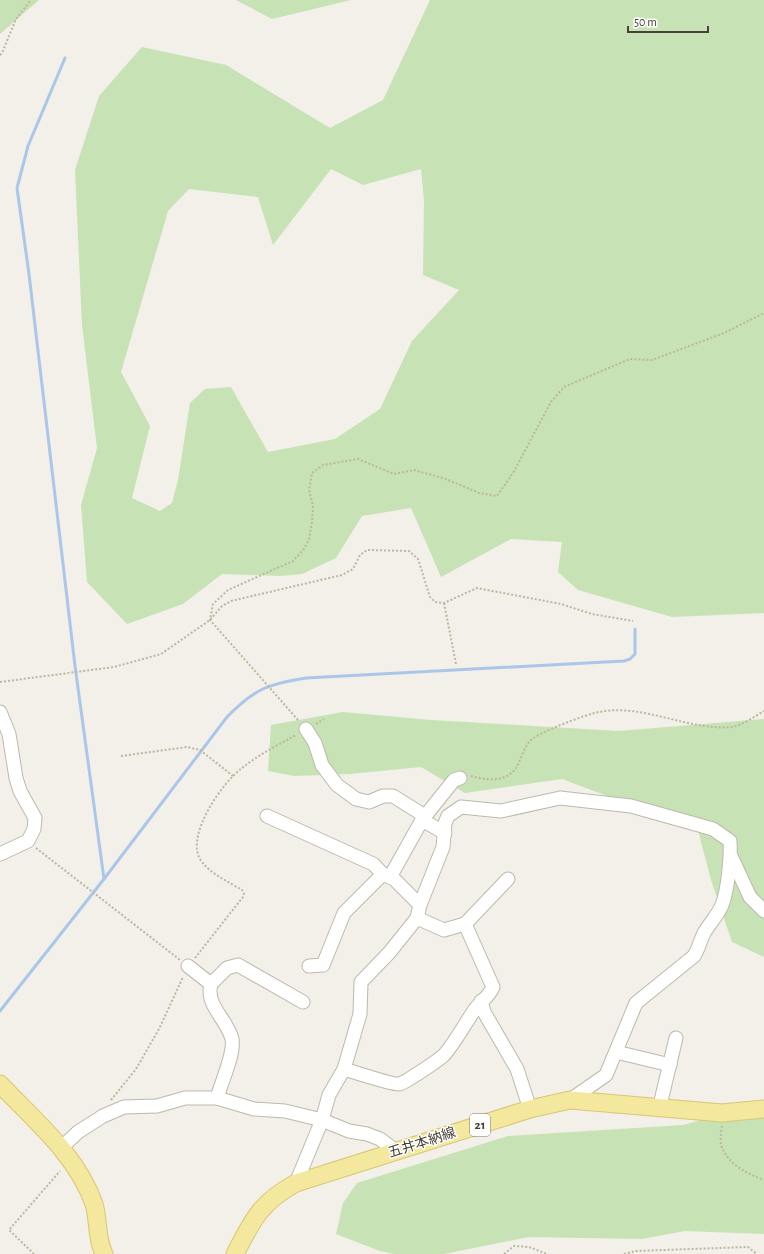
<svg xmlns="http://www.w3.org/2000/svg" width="764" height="1254" font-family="'Alegreya Sans','Noto Sans JP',sans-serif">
	<rect width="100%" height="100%" fill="#f2f0e8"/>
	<g fill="#c7e2b4" fill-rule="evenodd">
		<path d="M0 0H39L0 34Z"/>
		<path d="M236 0H351L272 19Z"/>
		<path d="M430 0H764V613L672 617 578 590 558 572 562 542 511 539 441 577 411 508 362 516 336 558 302 574 280 576 222 574 183 604 127 624 87 582 81 505 97 448 82 325 75 170 99 96 142 47 226 65 330 128 383 100ZM331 169 363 185 421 169 424 201 423 275 459 290 412 341 380 409 335 439 268 452 231 387 205 389 190 403 178 480 172 503 160 511 132 498 150 426 121 372 168 211 189 189 258 197 273 245Z"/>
		<path d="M343 712 431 720 619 731 764 719V957L732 942 711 880 698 830 562 779 465 793 421 767 350 774 294 776 268 771 271 725Z"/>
		<path d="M764 1103V1234L685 1231 642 1239 529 1237 444 1254H394L380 1251 336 1234 343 1203 357 1183 508 1136 683 1125Z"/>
	</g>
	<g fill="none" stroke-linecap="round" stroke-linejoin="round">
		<g stroke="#aac7e9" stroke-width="3">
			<path d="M104 879 227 717C254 689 268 684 306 678L624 661 630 659 635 654V629"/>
			<path d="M0 1011 104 879 75 666 29 274 17 188 28 146 65 58"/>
		</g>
		<defs>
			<g id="minor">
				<path d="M0 712 9 734 16 778 20 791 35 818 34 829 28 841 0 854"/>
				<path d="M306 729 315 743 322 765 337 785 356 799 369 802 383 796H393L425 816"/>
				<path d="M267 816 373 864 383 874 394 879 420 905"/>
				<path d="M422 820 445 833"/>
				<path d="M731 856 750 897 764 911"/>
				<path d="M390 877 422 820 454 780 460 778"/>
				<path d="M417 918 444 930 465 924 508 879"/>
				<path d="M188 966 211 984C205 1005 227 1019 232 1039 235 1053 221 1083 217 1098"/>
				<path d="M309 966 323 965 344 913 383 874"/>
				<path d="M211 984 227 968 238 965 303 1002"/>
				<path d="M481 1001 484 1012 517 1069 530 1109"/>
				<path d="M616 1052 670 1065"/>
				<path d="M344 1069C354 1072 393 1085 399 1084 405 1083 437 1061 443 1056 453 1046 467 1020 476 1008 482 1001 490 995 493 987L465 924"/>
				<path d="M659 1109 676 1038"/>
				<path d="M61 1148 78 1132 103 1116 124 1107 157 1106 185 1098H217L254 1109 285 1111 322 1120 349 1131 367 1134 380 1139 396 1151"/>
				<path d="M296 1183 322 1120 329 1095 344 1069 360 1014 361 982 389 953 417 918 420 905 443 847 445 823 448 816 461 807 501 811 560 798 631 806 713 829 730 841C731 856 728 890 722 905 718 915 710 923 704 933 700 941 699 948 694 956L636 1003 606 1075 570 1100"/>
			</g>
			<g id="major">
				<path d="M0 1084C34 1120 77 1155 94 1204 99 1221 96 1238 104 1254"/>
				<path d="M235 1254C253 1219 261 1202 296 1183L530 1109 570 1100 722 1113 764 1109"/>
			</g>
		</defs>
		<use href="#minor" stroke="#bdb9ab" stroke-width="15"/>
		<use href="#major" stroke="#d8c770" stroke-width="19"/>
		<g stroke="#bdb69e" stroke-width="2" stroke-dasharray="2 2" stroke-linecap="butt">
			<path d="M0 55 2 53 16 19 31 0"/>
			<path d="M444 603 456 664"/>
			<path d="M0 682 114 667 161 654 210 620 222 606 231 601 342 575 353 569 360 555 367 550 409 551 418 559 430 597 435 602 444 603 477 588 561 604 592 614 633 621"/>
			<path d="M298 720 210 620 213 604 228 590 293 561 304 549 309 539 312 522 313 506 309 490 312 473 323 465 358 459 394 474 414 470 446 479 479 493 497 496 513 473 551 402 564 387 630 359 652 360 724 333 764 313"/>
			<path d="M316 724 324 719"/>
			<path d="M121 756 187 747 200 750 233 776"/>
			<path d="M471 776C486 780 505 783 516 768 521 760 523 749 530 741 536 733 587 714 599 712 643 703 688 731 731 727 742 726 755 716 764 711"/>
			<path d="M36 848 180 960"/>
			<path d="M195 958 243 897 244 894 242 890C229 882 206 872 199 857 188 832 222 783 242 768 258 755 278 745 296 735"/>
			<path d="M111 1100 136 1069 159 1029 183 977"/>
			<path d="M722 1126C721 1132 720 1140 721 1145 728 1165 746 1173 764 1180"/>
			<path d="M34 1254 9 1230 60 1171"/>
			<path d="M504 1254 514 1246 529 1247 547 1254"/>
			<path d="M624 1254 636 1251 748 1247 757 1254"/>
		</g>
		<use href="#minor" stroke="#fff" stroke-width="13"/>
		<use href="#major" stroke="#f4e79e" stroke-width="17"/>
	</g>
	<g text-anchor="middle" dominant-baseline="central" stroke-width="3" stroke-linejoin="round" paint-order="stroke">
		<rect fill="#fff" stroke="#7d7a73" stroke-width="1" x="470" y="1114" width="20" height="22" rx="3"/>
		<g font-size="13" font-weight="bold" fill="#454137">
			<text x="480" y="1125">21</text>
		</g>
		<g font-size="14" fill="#454137" stroke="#fff">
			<text transform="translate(422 1143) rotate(-18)">五井本納線</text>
		</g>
	</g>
	<path d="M628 26v6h80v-6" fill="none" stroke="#454137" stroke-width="2"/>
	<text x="634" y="26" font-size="12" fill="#454137" stroke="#ffffff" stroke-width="3" paint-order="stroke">50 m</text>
</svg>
